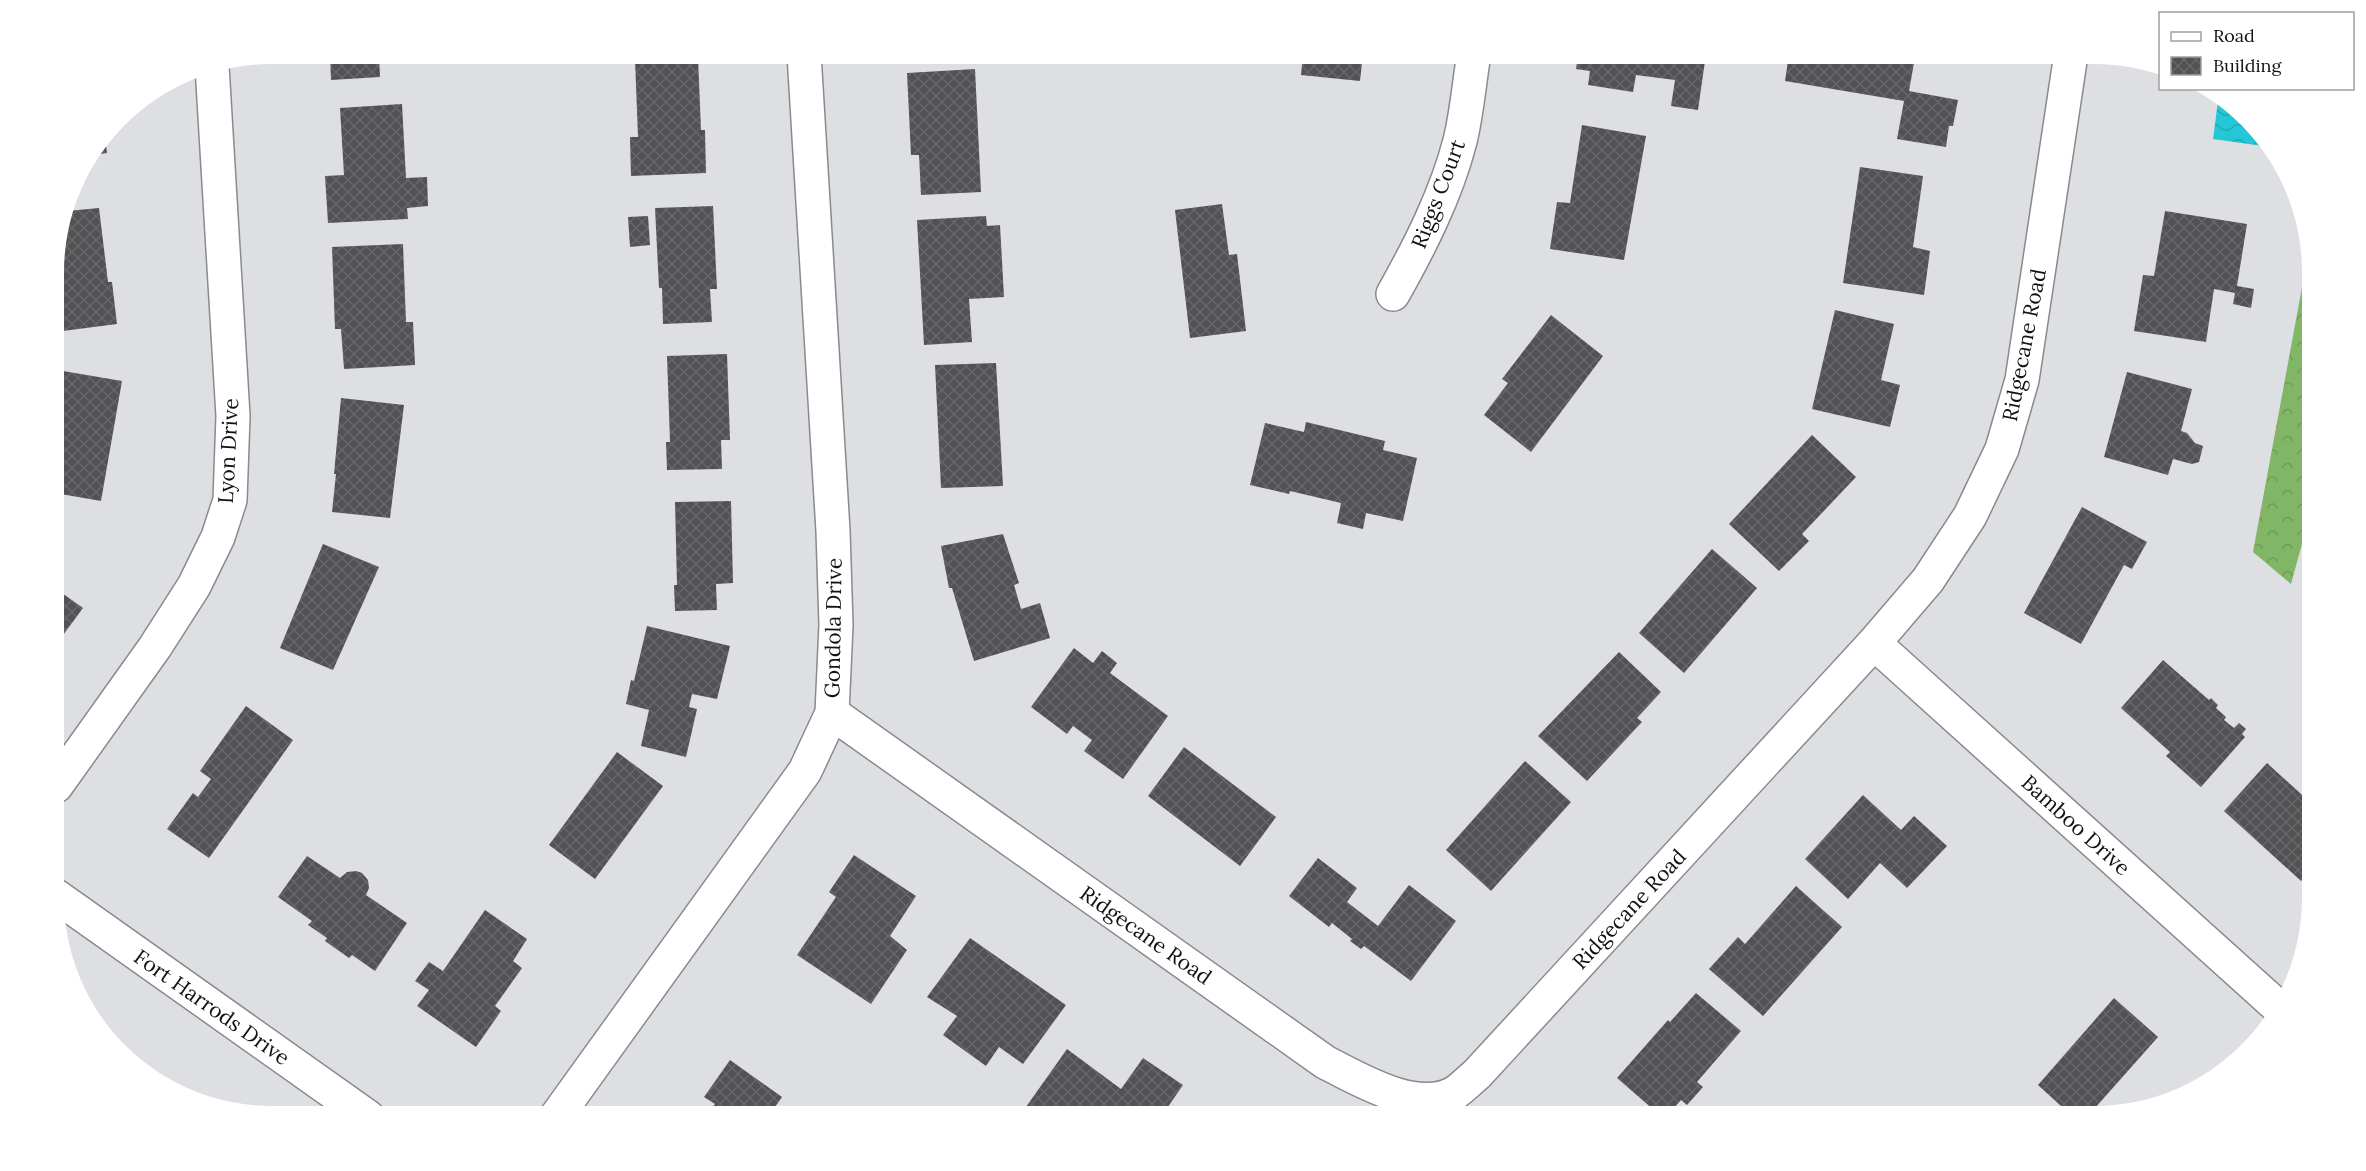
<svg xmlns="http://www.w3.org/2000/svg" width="2366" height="1171" font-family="Lora,serif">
	<defs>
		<pattern id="forest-crowns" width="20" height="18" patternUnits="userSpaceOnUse" patternTransform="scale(1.5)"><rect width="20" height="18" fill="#80b666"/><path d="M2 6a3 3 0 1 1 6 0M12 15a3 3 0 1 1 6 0" fill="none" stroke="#6e9b58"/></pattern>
		<pattern id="water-waves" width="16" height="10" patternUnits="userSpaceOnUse" patternTransform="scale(1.5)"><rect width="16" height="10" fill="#24c7d5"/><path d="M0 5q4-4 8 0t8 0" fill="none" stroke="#1faab6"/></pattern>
		<pattern id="building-cross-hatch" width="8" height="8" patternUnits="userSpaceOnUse" patternTransform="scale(1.5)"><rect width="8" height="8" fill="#535154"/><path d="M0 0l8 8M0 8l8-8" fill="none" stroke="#676668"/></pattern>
	</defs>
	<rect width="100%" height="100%" fill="#dedfe3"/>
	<path fill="url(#forest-crowns)" d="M2310 244 2311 511 2291 584 2253 552Z"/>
	<path fill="url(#water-waves)" d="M2218 101 2270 147 2213 139Z"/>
	<g fill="url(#building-cross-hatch)">
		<path d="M330 54H379L380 77 331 80Z"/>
		<path d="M1303 54H1363L1360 81 1301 75Z"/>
		<path d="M1578 54H1706L1698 110 1671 106 1675 80 1636 75 1633 92 1588 85 1590 71 1576 69Z"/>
		<path d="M1789 54H1881L1891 56 1890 59 1914 63 1909 91 1958 100 1953 126H1949L1946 147 1897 139 1904 101 1785 81Z"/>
		<path d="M698 57 701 130H705L706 173 631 176 630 137H638L635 59Z"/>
		<path d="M975 69 981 192 921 195 919 155H911L907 73Z"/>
		<path d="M402 104 406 178 427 177 428 206 407 208 408 219 328 223 325 176 344 175 340 108Z"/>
		<path d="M1582 125 1646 136 1624 260 1550 249 1557 202 1570 203Z"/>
		<path d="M105 138 107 153 93 155 99 147Z"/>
		<path d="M1860 167 1923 176 1913 247 1930 251 1924 295 1843 283Z"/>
		<path d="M1222 204 1229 255 1237 254 1246 331 1190 338 1175 210Z"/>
		<path d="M713 206 717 289H710L712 322 663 324 662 288H659L655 208Z"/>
		<path d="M99 208 108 282H112L117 324 55 332 54 258 67 211Z"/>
		<path d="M2165 211 2247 224 2237 286 2254 289 2251 308 2233 304 2235 293 2214 289 2206 342 2134 331 2143 275 2154 276Z"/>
		<path d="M648 216 650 245 630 247 628 217Z"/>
		<path d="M986 216 987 226 1000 225 1004 297 969 299 972 342 924 345 917 220Z"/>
		<path d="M403 244 406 322H413L415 365 344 369 341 329H335L332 247Z"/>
		<path d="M1835 310 1894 324 1881 380 1900 385 1890 427 1812 409Z"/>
		<path d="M1551 315 1603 356 1531 452 1484 415 1508 383 1502 379Z"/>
		<path d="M727 354 730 440H721L722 469 667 470 666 442H670L667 356Z"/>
		<path d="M996 363 1003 486 941 488 935 365Z"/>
		<path d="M63 371 122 381 101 501 55 493V416Z"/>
		<path d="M2127 372 2192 389 2181 431 2187 433 2195 443 2203 446 2199 462 2192 464 2173 459 2168 475 2104 457Z"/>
		<path d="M341 398 404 405 390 518 332 512 336 474H334Z"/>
		<path d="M1306 422 1385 441 1383 450 1417 458 1403 521 1366 513 1363 529 1337 523 1341 503 1290 491 1289 494 1250 485 1265 423 1304 432Z"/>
		<path d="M1812 435 1856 477 1802 534 1809 541 1779 571 1729 524Z"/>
		<path d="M731 501 733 583 716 584 717 610 675 611 674 585H677L675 502Z"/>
		<path d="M2082 507 2147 542 2132 569 2124 565 2081 644 2024 613Z"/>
		<path d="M1003 534 1019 583 1014 585 1021 609 1040 603 1050 638 974 661 952 588H949L941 546Z"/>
		<path d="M323 544 379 567 333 670 280 648Z"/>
		<path d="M1712 549 1757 588 1684 673 1639 633Z"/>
		<path d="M55 588 83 608 55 646Z"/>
		<path d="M647 626 730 646 717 699 692 694 689 707 697 709 686 757 641 746 649 710 626 704 631 680 634 681Z"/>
		<path d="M1074 648 1093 663 1102 651 1117 663 1110 673 1168 716 1123 779 1084 751 1092 740 1073 726 1067 734 1031 707Z"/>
		<path d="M1619 652 1661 692 1637 718 1642 722 1587 781 1538 736Z"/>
		<path d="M2163 660 2209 700 2211 698 2218 705 2216 708 2226 717 2224 720 2234 728 2239 723 2246 729 2242 734 2245 737 2201 787 2166 756 2170 752 2121 708Z"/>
		<path d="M246 706 293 740 209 858 167 829 193 793 198 797 211 779 200 771Z"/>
		<path d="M1184 747 1276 817 1240 866 1148 796Z"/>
		<path d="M617 752 663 786 595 879 549 845Z"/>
		<path d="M1525 761 1571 802 1491 891 1446 850Z"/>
		<path d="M2267 763 2312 804V869L2301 881 2224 811Z"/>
		<path d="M1863 795 1901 830 1914 816 1947 846 1907 888 1880 863 1848 899 1805 859Z"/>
		<path d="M854 855 916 896 890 936 907 950 871 1004 797 955 836 897 829 892Z"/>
		<path d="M307 856 340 878 347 872 356 871 362 873 368 880 369 888 366 895 407 923 375 971 352 955 349 958 325 941 327 938 308 925 312 921 278 897Z"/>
		<path d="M1318 858 1357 888 1347 902 1378 926 1409 885 1456 921 1411 981 1364 946 1361 949 1350 941 1352 939 1332 923 1329 927 1289 896Z"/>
		<path d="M1796 886 1842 927 1763 1016 1709 969 1738 937 1745 944Z"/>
		<path d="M485 910 527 939 513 961 522 968 495 1006 501 1011 476 1047 417 1006 429 990 415 981 429 962 443 971Z"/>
		<path d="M970 938 1066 1005 1023 1064 999 1047 986 1066 943 1035 957 1016 927 997Z"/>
		<path d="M1696 993 1741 1031 1697 1082 1703 1087 1687 1105 1681 1100 1666 1117H1662L1617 1078 1668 1020 1670 1022Z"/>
		<path d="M2114 998 2158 1037 2087 1117H2073L2038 1085Z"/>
		<path d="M1067 1049 1121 1089 1143 1058 1183 1085 1161 1117H1024L1021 1114Z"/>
		<path d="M730 1060 782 1097 768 1117H706L715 1104 704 1097Z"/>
		<path d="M2008 1109 2016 1117H2002Z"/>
	</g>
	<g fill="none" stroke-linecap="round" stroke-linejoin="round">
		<defs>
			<g id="minor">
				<path d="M1393 294C1420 246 1446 195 1460 141 1467 113 1469 83 1474 54"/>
				<path d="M1874 643 2278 1007"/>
				<path d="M832 713 1325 1062C1360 1080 1418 1115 1456 1092 1463 1087 1470 1080 1477 1074L1874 643 1928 580 1970 516 2002 449 2022 380 2071 54"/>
				<path d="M56 786 155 647 194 586 218 537 230 500 233 416 212 66"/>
				<path d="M556 1117 805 771 832 713 836 625 833 531 804 54"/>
			</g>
			<path id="tertiary" d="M56 896 368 1117"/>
		</defs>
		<use href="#minor" stroke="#898a8e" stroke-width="36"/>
		<use href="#tertiary" stroke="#898a8e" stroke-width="36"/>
		<use href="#minor" stroke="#fff" stroke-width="33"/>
		<use href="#tertiary" stroke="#fff" stroke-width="33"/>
	</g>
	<g text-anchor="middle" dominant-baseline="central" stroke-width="6" stroke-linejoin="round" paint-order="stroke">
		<g font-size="21" fill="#121213" stroke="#fff">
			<text transform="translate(1438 194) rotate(-69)">Riggs Court</text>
			<text transform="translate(2024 345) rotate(-79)">Ridgecane Road</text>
			<text transform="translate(228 451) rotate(-87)">Lyon Drive</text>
			<text transform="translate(833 628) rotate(-89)">Gondola Drive</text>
			<text transform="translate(2076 825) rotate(42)">Bamboo Drive</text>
			<text transform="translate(1629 909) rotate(-47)">Ridgecane Road</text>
			<text transform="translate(1146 935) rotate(35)">Ridgecane Road</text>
			<text transform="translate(212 1007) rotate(35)">Fort Harrods Drive</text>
		</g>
	</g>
	<path d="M0 0H2366V1171H0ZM272 64H2094A208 208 0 0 1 2302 272V898A208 208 0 0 1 2094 1106H272A208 208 0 0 1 64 898V272A208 208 0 0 1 272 64Z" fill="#fff" fill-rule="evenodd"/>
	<rect x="2159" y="12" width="195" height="78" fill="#ffffff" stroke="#a0a0a1" stroke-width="1.5"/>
	<rect x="2171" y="32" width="30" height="9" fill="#ffffff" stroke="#a0a0a1" stroke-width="1.5"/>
	<text x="2213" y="42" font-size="18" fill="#121213">Road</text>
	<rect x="2171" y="57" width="30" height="18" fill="url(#building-cross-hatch)" stroke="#a0a0a1" stroke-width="1.5"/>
	<text x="2213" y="72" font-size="18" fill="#121213">Building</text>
</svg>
